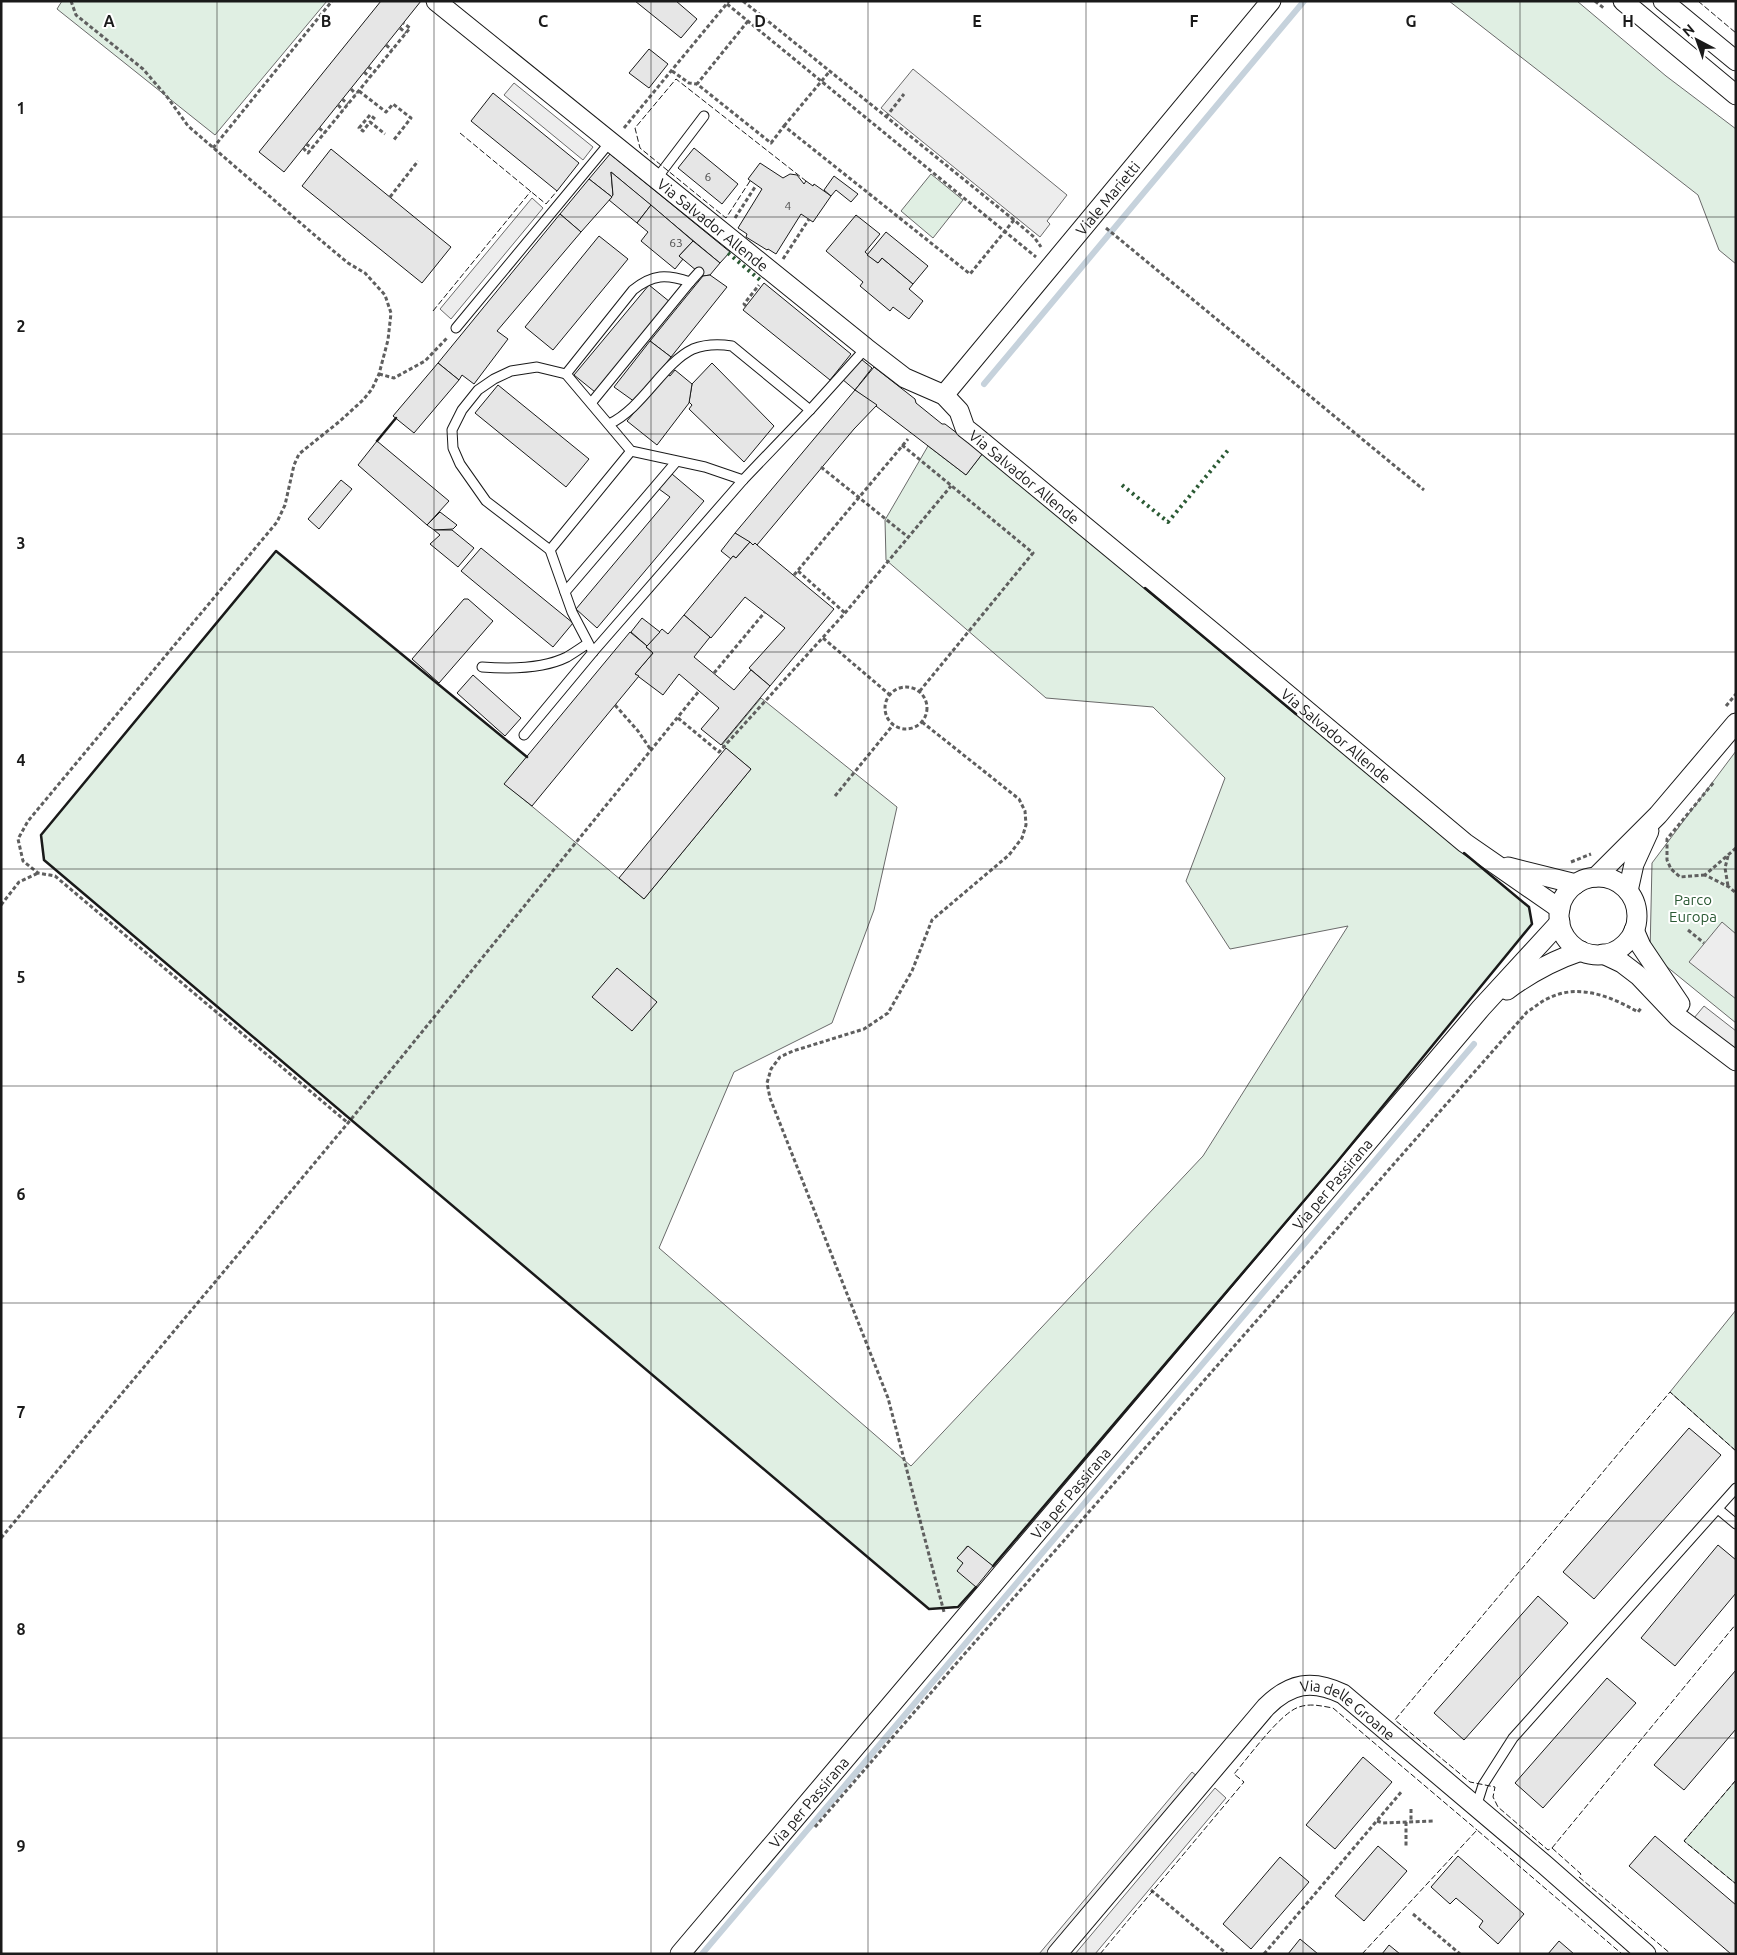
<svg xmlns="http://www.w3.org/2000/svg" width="1737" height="1955" font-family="Ubuntu,sans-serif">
	<rect width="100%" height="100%" fill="#fff"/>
	<g fill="#e0efe3" stroke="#6a6a6a">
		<path d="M62 1H327L215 135 57 9Z"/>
		<path d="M1449 1H1577L1666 76 1736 129V264L1719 250 1698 195Z"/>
		<path d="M931 174 963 200 933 238 901 211Z"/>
		<path d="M928 446 966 475 983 453 1529 907 1532 924 1337 1162 993 1566 967 1546 958 1558 963 1563 976 1587 958 1607 929 1609 44 860 41 835 276 551 527 757 505 784 644 899 751 769 722 745 761 698 897 807 874 910 832 1023 734 1072 659 1248 911 1466 1203 1156 1348 926 1230 949 1186 881 1225 778 1153 707 1046 698 886 560 885 520Z"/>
		<path d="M1736 751V1023L1650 953 1652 863Z"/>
		<path d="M1736 1310V1451L1670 1392Z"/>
		<path d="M1736 1780V1884L1684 1841Z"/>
	</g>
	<g fill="#ededed" stroke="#6a6a6a">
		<path d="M913 69 1067 195 1047 221 1050 224 1040 237 881 108Z"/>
		<path d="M514 83 593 147 583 160 504 95Z"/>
		<path d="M532 198 543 208 451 319 440 309Z"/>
		<path d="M1722 922 1736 934V999L1689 962Z"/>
		<path d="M1704 1006 1736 1031V1050L1694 1018Z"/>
		<path d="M1192 1772 1198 1777 1048 1954H1039Z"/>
		<path d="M1215 1788 1226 1798 1095 1954H1075Z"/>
	</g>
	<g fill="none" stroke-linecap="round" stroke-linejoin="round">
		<g stroke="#c6d2dc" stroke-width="6">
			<path d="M984 384 1304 1"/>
			<path d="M702 1954 1474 1044"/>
		</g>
	</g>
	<g fill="#e6e6e6" stroke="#1a1a1a">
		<path d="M381 1H421L284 172 259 152Z"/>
		<path d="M635 1H676L697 19 681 38Z"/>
		<path d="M649 49 668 64 649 88 629 73Z"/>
		<path d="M493 93 579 163 557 191 471 121Z"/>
		<path d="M694 148 738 184 722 204 678 168Z"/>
		<path d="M331 149 451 247 422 283 302 186Z"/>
		<path d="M610 154 730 252 720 263 611 172 613 195 612 197 589 179Z"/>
		<path d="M760 163 783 178 790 174 797 175 804 184 806 181 813 186 814 184 831 196 813 222 801 214 776 254 768 249 767 250 746 237 747 234 738 228 762 189 748 179Z"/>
		<path d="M611 172 651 205 637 223 609 200 613 195Z"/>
		<path d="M834 176 858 194 851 202 836 190 831 196 824 190Z"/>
		<path d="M589 179 612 197 581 232 560 214Z"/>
		<path d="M651 205 693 241 679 256 683 259 675 269 641 241 648 232 637 223Z"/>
		<path d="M560 214 581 232 497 331 508 339 474 384 462 375 459 380 438 363Z"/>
		<path d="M856 215 880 234 865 252 878 263 882 258 913 284 909 289 923 301 909 319 893 307 890 311 860 286 863 282 826 251Z"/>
		<path d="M886 232 928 266 913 284 882 258 878 263 867 255Z"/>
		<path d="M599 236 628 259 553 350 525 327Z"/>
		<path d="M693 241 720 263 710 275 703 276 679 256Z"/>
		<path d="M710 275 727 287 671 357 650 341 703 276Z"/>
		<path d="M764 283 851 354 830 380 743 310Z"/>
		<path d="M649 285 670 302 595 392 574 375Z"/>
		<path d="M650 341 671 357 635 402 614 387Z"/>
		<path d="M861 359 872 368 855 390 842 379Z"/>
		<path d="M438 363 459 380 414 433 393 416Z"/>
		<path d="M712 363 774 426 744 462 689 409 692 405 689 402 692 384Z"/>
		<path d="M874 367 915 399 916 403 942 424H945L983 453 966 475 855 390Z"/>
		<path d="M675 370 692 384 689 403 657 445 627 421 667 374 670 376Z"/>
		<path d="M498 385 589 459 566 487 475 413Z"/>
		<path d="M855 390 877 405 854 429 757 545 755 543 753 545 735 533Z"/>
		<path d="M377 441 449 501 427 525 358 465Z"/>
		<path d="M672 474 704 501 597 628 576 609 670 497 659 489Z"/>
		<path d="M341 480 352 489 319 529 308 519Z"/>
		<path d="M440 512 457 525 453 529 434 530 427 525Z"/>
		<path d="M434 530H452L474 548 458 567 430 544 440 535Z"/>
		<path d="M735 533 750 542 736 558 733 556 731 559 721 551Z"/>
		<path d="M750 542 753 545 755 543 757 545 834 609 770 686 749 668 785 628 745 597 711 638 684 615 733 556 736 558Z"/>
		<path d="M481 548 573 623 553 647 461 571Z"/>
		<path d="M464 599H468L493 621 439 683 412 659Z"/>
		<path d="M684 615 710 637 694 657 734 690 751 670 770 686 721 745 701 729 719 708 679 674 663 695 635 674 653 653 646 647 662 629 668 634Z"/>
		<path d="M642 618 660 632 647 646 631 632Z"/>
		<path d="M630 632 647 646 646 647 653 653 635 674 639 676 532 806 504 784Z"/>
		<path d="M473 675 521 718 505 736 457 693Z"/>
		<path d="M726 748 751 769 644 899 619 878Z"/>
		<path d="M617 968 657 1002 632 1031 592 997Z"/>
		<path d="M1689 1428 1721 1455 1594 1599 1563 1572Z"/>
		<path d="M1718 1545 1736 1560V1593L1675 1666 1641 1638Z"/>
		<path d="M968 1546 993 1566 976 1587 957 1571 963 1563 957 1558Z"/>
		<path d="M1538 1596 1568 1623 1464 1740 1434 1713Z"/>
		<path d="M1736 1670V1729L1684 1790 1654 1765Z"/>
		<path d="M1607 1678 1636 1703 1543 1808 1515 1783Z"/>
		<path d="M1363 1757 1392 1782 1335 1849 1306 1825Z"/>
		<path d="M1655 1836 1736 1905V1954H1731L1629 1866Z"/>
		<path d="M1378 1846 1407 1871 1364 1921 1335 1896Z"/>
		<path d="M1458 1856 1524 1914 1498 1944 1479 1927 1483 1921 1456 1898 1450 1904 1431 1887Z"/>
		<path d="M1280 1857 1309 1882 1251 1949 1223 1924Z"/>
		<path d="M1300 1939 1318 1954H1288Z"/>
		<path d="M1559 1941 1574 1954H1548Z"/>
		<path d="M1389 1945 1400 1954H1382Z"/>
	</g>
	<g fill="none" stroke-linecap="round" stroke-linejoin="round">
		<defs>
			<g id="lane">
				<path d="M657 178 704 116"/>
				<path d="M456 328 611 141"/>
				<path d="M566 374 631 451 705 467 743 480"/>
				<path d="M592 402 690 282"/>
				<path d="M609 424C643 408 663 363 693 349 706 344 719 344 732 346L810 410"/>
				<path d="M550 550 631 451"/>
				<path d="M565 592 676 462"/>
				<path d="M593 652 572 612 550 550 486 501 460 464 453 448 452 430 462 410 478 390 494 379 511 371 537 367 566 374 633 290C653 274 666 274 690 282L699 272"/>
				<path d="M482 667C509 669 543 669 567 657 574 653 581 648 587 644"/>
				<path d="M524 735 593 652 743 480 810 410 866 348"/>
				<path d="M1718 1509 1736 1524"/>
				<path d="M1476 1807 1483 1785 1513 1738 1736 1488"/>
			</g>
			<g id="street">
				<path id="s1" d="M436 1 866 348 905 378 944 395 959 411 965 428 974 435 1215 634 1465 843 1560 909"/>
				<path d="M1623 1 1736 95"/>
				<path d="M1663 1 1736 61"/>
				<path id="s2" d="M944 395 1271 1"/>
				<path d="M1508 867 1576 884"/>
				<path d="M1596 877 1658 815 1736 723"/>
				<circle cx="1598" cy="916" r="39"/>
				<path d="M1628 891 1634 864 1649 831"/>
				<path d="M1634 930 1641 946 1680 1004"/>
				<path d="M1603 954 1622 963 1639 976 1678 1017 1736 1061"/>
				<path d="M1507 990C1530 973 1554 960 1581 951"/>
				<path id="s3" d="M680 1954 1481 1008 1560 922"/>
				<path id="s4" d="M1057 1954 1266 1707C1290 1683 1312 1679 1343 1694L1545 1865 1646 1954"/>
			</g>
		</defs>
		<use href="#lane" stroke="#1a1a1a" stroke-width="11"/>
		<use href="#street" stroke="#1a1a1a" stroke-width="21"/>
		<g stroke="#5f5f5f" stroke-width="3" stroke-dasharray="4 2.5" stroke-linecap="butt">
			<path d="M71 1 76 15 143 69 168 98 188 126 318 238 348 263 365 273 385 295 391 313 388 340 379 374 372 389 363 400 340 421 299 454 294 465 285 505 277 522 28 821 18 839 23 861 38 873 55 876 348 1123"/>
			<path d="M743 1 1014 220 1034 237 1041 247"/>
			<path d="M1595 1 1605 9"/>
			<path d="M727 4 1036 257"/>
			<path d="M748 21 697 84 771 143 784 126 970 274 1014 220"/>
			<path d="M400 28 406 33"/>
			<path d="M386 45 392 50"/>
			<path d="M368 67 375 71"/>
			<path d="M672 71 689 83 697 84"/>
			<path d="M364 72 370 77"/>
			<path d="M351 89 356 94"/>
			<path d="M359 91 386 112 393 104 411 118 393 141"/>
			<path d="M342 99 348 104"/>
			<path d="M338 105 343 110"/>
			<path d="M886 117 904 94"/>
			<path d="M375 119 370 115 359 128 363 131 370 122 385 134"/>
			<path d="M784 126 830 71"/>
			<path d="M319 128 325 133"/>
			<path d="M624 128 729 1"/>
			<path d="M306 144 312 148"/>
			<path d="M213 148 332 1"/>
			<path d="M303 148 308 153 410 28 403 23"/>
			<path d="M390 197 418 161"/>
			<path d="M735 218 755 187"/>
			<path d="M1106 228 1424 490"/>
			<path d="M783 259 809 219"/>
			<path d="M746 306 744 304 759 285"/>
			<path d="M379 374 394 378 425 361 447 338"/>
			<path d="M902 445 1033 553 919 692"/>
			<path d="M821 467 908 537"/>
			<path d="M798 571 845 613"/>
			<path d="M794 575 908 439"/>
			<path d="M823 638 890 695"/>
			<path d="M714 673 765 612"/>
			<circle cx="906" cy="708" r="21"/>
			<path d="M615 705 638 731 651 750"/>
			<path d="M1726 706 1736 694"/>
			<path d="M678 718 719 752 845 613 951 486"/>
			<path d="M922 722 1019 799 1025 811 1026 825 1022 838 1009 855 932 920 912 971 888 1013 864 1029 793 1051 780 1057 771 1069 767 1083 770 1098 888 1398 944 1612"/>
			<path d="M835 796 893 725"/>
			<path d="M1736 848 1705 875 1729 887 1736 893"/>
			<path d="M1728 856 1725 868 1728 886"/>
			<path d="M1571 862 1591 854"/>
			<path d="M1705 875 1680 877 1671 869 1667 860V839L1714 782"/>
			<path d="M1 905 19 882 38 873"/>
			<path d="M1688 930 1704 943"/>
			<path d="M1 1538 348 1123 699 691"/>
			<path d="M1411 1809V1822"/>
			<path d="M1377 1821 1383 1823 1434 1821"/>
			<path d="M1406 1822V1847"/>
			<path d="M815 1827 961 1658 1527 1012C1534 1008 1541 1001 1549 998 1579 983 1612 997 1638 1012L1642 1007"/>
			<path d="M1151 1890 1227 1954"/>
			<path d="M1413 1914 1460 1954"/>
			<path d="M1264 1954 1402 1791"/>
		</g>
		<use href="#lane" stroke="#fff" stroke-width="9"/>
		<use href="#street" stroke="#fff" stroke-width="19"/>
		<g stroke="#2b5a34" stroke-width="4" stroke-dasharray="2.5 4" stroke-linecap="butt">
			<path d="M728 253 760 280"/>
			<path d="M1122 485 1168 522 1229 449"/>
		</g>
		<g stroke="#1a1a1a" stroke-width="1" stroke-dasharray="6 2.5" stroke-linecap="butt">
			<path d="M1698 1 1736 33"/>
			<path d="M460 133 546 204 557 191"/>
			<path d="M750 181 726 218 640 148 635 128 676 79 806 181"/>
			<path d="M433 311 531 191"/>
			<path d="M1736 1451 1670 1392 1395 1720 1470 1782 1495 1787 1493 1797 1498 1807 1548 1850 1552 1848 1736 1624"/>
			<path d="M1736 1780 1684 1841 1736 1884"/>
			<path d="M1552 1848 1581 1874 1579 1877 1671 1954"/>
			<path d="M1100 1954 1244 1782 1234 1774C1248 1758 1280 1713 1299 1707 1311 1703 1321 1706 1333 1708L1477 1830"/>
			<path d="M1362 1954 1477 1830 1622 1954"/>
		</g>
		<g stroke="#1a1a1a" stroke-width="2.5">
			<path d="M377 441 396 418"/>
			<path d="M1145 588 1296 714"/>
			<path d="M527 757 276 551 41 835 44 860 929 1609 958 1607 976 1587"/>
			<path d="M993 1566 1337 1162 1532 924 1529 907 1464 853"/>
		</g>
	</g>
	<path fill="none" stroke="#1a1a1a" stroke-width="1" stroke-opacity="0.55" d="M217 1V1954M434 1V1954M651 1V1954M868 1V1954M1086 1V1954M1303 1V1954M1520 1V1954M1 217H1736M1 434H1736M1 652H1736M1 869H1736M1 1086H1736M1 1303H1736M1 1521H1736M1 1738H1736"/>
	<g text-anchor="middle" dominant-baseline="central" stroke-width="4" stroke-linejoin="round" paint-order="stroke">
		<g font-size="12" fill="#4d4d4d">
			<text x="708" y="176">6</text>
			<text x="788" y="205">4</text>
			<text x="676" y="242">63</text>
		</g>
		<g font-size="15" fill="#1a1a1a" stroke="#fff">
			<text stroke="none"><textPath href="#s2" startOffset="256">Viale Marietti</textPath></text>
			<text stroke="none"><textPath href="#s1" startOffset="356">Via Salvador Allende</textPath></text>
			<text stroke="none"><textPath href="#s1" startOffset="761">Via Salvador Allende</textPath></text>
			<text stroke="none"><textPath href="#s1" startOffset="1166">Via Salvador Allende</textPath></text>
			<text stroke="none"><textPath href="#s3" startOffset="1009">Via per Passirana</textPath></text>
			<text stroke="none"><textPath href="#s3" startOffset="604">Via per Passirana</textPath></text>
			<text stroke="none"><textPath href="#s4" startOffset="419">Via delle Groane</textPath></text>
			<text stroke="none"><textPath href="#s3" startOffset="199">Via per Passirana</textPath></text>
		</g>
		<g font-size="15" fill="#2b5a34" stroke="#fff">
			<text x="1693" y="899">Parco<tspan x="1693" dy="17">Europa</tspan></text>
		</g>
	</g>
	<g font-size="16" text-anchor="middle" font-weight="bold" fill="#1a1a1a" stroke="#fff" stroke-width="4" stroke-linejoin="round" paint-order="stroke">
		<text x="109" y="27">A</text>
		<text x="326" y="27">B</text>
		<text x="543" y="27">C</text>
		<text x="760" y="27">D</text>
		<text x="977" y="27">E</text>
		<text x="1194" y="27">F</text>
		<text x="1411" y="27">G</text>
		<text x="1628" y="27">H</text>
		<text x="21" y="114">1</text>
		<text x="21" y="332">2</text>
		<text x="21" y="549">3</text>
		<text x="21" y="766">4</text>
		<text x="21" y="983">5</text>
		<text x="21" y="1200">6</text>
		<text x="21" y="1418">7</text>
		<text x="21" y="1635">8</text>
		<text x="21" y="1852">9</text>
	</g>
	<rect width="1737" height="1955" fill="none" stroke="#1a1a1a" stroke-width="5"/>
	<g transform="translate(1697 40) rotate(319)" stroke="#ffffff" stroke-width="4" paint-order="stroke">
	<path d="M0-4L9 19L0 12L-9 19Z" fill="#1a1a1a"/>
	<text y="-8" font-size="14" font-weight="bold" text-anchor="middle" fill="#1a1a1a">N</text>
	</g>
</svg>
